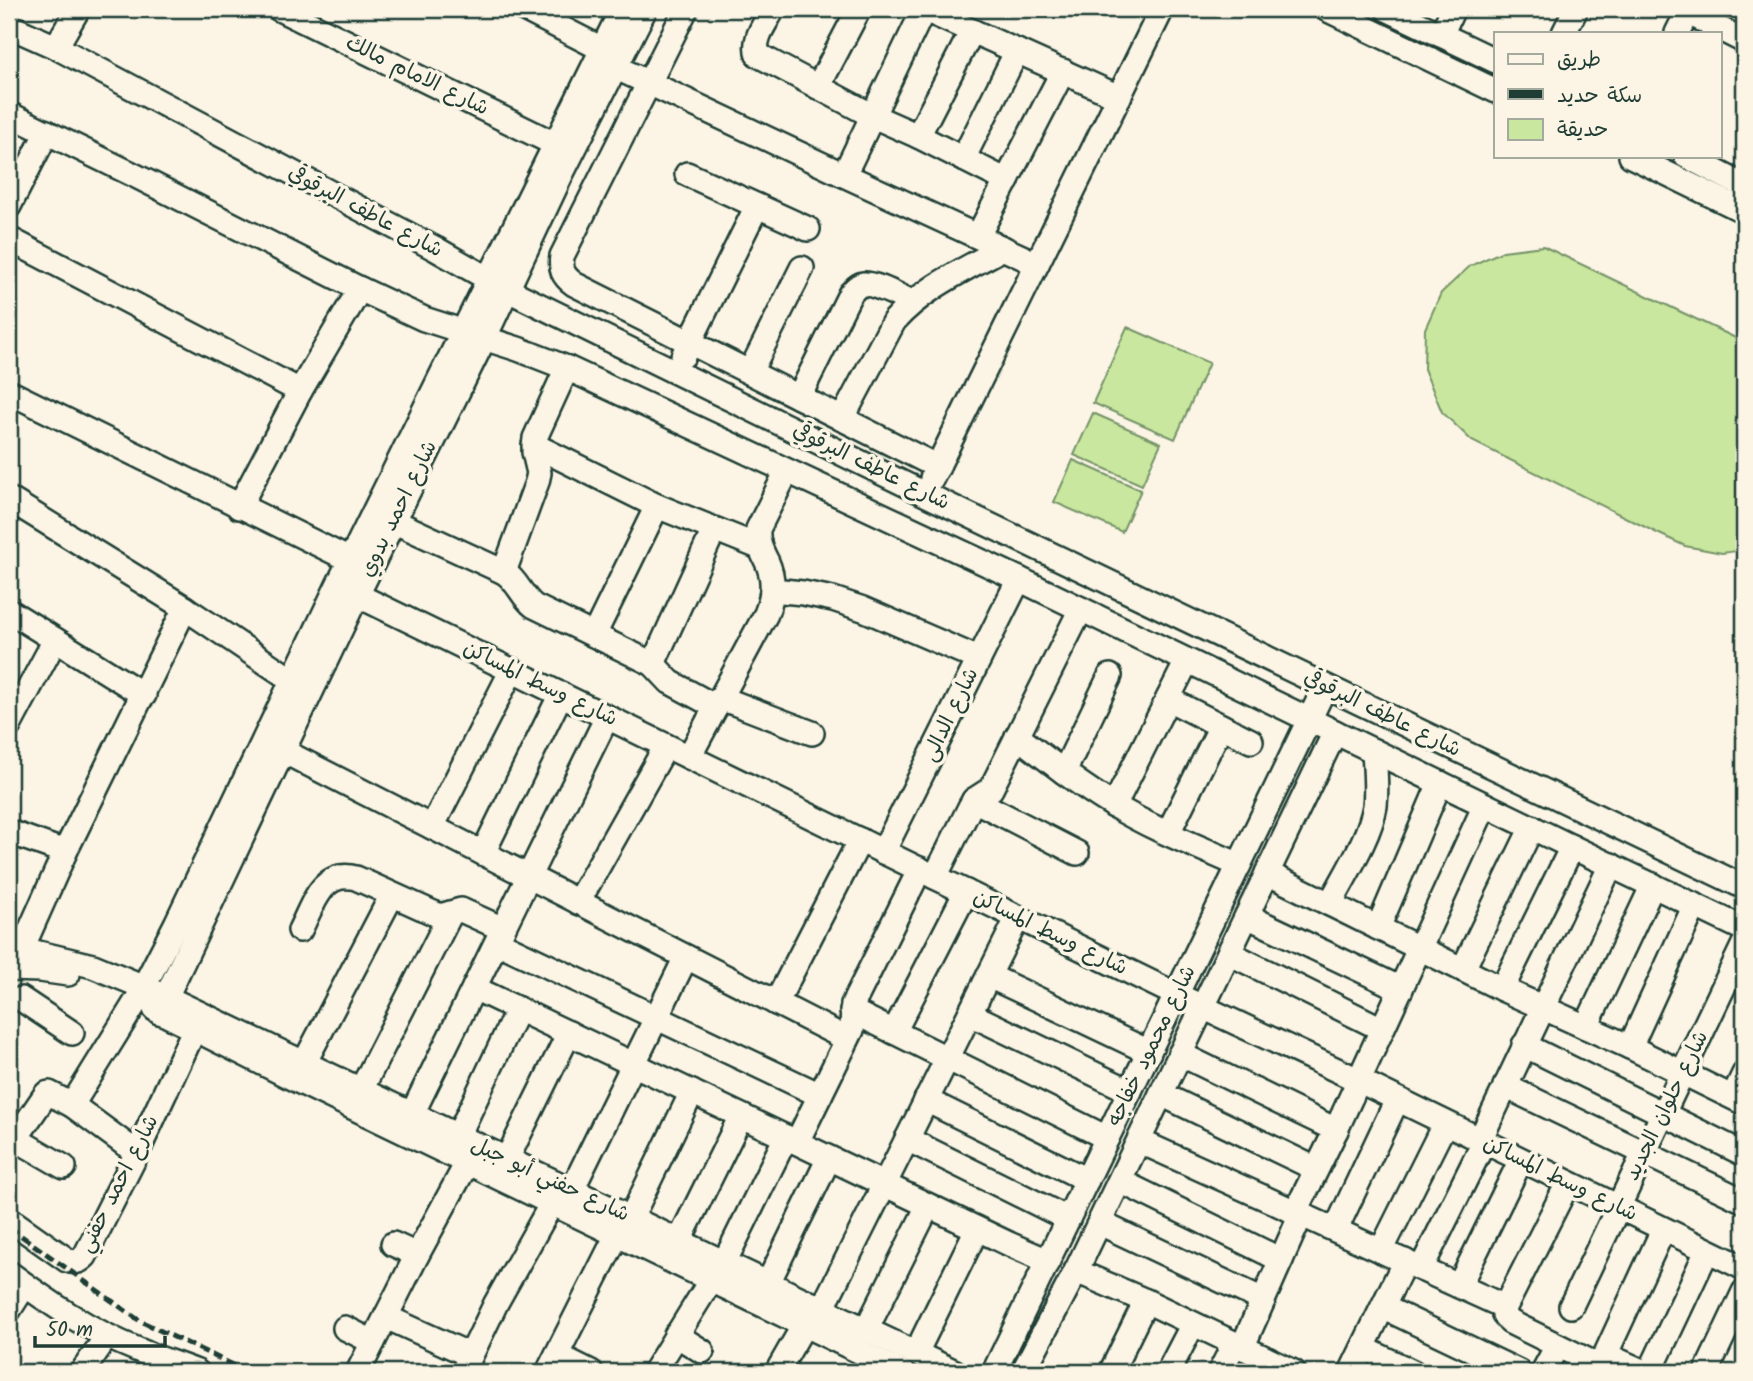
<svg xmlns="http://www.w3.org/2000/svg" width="1753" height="1381" font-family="Kalam,'Playpen Sans Arabic',sans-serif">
	<rect width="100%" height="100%" fill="#fcf5e5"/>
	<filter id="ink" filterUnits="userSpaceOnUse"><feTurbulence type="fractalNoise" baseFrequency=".0143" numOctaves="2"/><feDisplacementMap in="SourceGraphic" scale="14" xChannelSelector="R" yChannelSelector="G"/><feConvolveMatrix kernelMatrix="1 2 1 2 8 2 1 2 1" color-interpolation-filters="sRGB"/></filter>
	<g filter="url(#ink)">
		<g fill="#c9e79e" stroke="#749269" stroke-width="2">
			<path d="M1543 246 1744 342V550L1722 553 1685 546 1653 531 1472 441 1442 412 1424 369 1425 329 1441 293 1470 266 1503 251Z"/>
			<path d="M1127 327 1209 363 1175 439 1093 403Z"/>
			<path d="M1093 413 1161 443 1142 485 1074 455Z"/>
			<path d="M1073 460 1141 490 1122 532 1054 502Z"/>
		</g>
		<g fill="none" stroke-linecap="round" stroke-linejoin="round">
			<defs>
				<g id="minor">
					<path d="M279 9 555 144"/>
					<path d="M524 9 602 49"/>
					<path d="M686 9 562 256C560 269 563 276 574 284L938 467"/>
					<path d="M773 9C766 23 752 39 758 55L873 116 918 136 1007 181"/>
					<path d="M923 9 1119 97"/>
					<path d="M1326 9 1496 91"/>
					<path d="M1387 9 1496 61"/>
					<path d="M1681 9 1744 41"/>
					<path d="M9 26 56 47 436 249 506 289 925 494 1744 887"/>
					<path d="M1564 33 1576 9"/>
					<path d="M1677 33 1689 9"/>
					<path d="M1441 35 1453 9"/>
					<path d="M56 47 78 9"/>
					<path d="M615 67 844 175 1037 264"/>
					<path d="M818 87 859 9"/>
					<path d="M9 114 132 174 360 289 424 319 518 349 567 368 1019 579 1572 847 1744 929"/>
					<path d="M918 136 972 31"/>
					<path d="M1631 156 1744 211"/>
					<path d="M1686 156 1744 186"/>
					<path d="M963 159 1017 51"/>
					<path d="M687 174 808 229"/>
					<path d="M844 175 924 9"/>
					<path d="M9 206 47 132"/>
					<path d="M978 236 1063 71"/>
					<path d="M9 239 300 391"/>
					<path d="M683 356 757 206"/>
					<path d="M750 372 802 268"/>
					<path d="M9 392 350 560"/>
					<path d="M799 397 850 294C854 290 857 285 863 284 876 283 900 297 912 302"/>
					<path d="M842 419 894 321C923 288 966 269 1003 248"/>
					<path d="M534 445 657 506 759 547"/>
					<path d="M932 478 1162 9"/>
					<path d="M9 499 185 608 304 688"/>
					<path d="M239 507 300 391 360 289"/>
					<path d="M393 521 504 572C518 581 521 596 534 606L653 664 670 682 716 707"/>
					<path d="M504 572 537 482 539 473 534 452 535 438 567 368"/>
					<path d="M772 590 803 593 833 599 863 609 979 659"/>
					<path d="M357 595 1177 995 1358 1080 1744 1268"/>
					<path d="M9 611 144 695"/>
					<path d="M594 635 657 506"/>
					<path d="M653 664 714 530"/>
					<path d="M721 698 812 733"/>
					<path d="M1168 699 1251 741"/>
					<path d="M9 726 55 640"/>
					<path d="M1017 736C1048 760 1079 785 1113 805 1152 829 1197 846 1239 865"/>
					<path d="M283 751 847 1039"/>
					<path d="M689 757 766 614C773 596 775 580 767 562 761 550 757 542 758 529L787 471"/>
					<path d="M1064 772 1110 676"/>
					<path d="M974 800 1077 853"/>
					<path d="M1114 806 1187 661"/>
					<path d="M432 827 512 670"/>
					<path d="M9 832 65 852"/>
					<path d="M1168 833 1221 726"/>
					<path d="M883 852 1019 579"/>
					<path d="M483 853 561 694"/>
					<path d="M1267 873 1502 989 1630 1047 1744 1103"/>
					<path d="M935 877 970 807 974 800 991 789 1081 609"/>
					<path d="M578 902 666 746"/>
					<path d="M1330 904C1345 875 1370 837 1375 806 1377 788 1375 769 1374 751"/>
					<path d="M1247 916 1401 989"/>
					<path d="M1378 928 1440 783"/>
					<path d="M300 930C313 905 322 869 356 878L440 916 461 910 503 929"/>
					<path d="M497 942 820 1095"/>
					<path d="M9 948 22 949 93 966 144 987 955 1372"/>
					<path d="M1229 953 1382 1029"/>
					<path d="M16 962 65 852 185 608"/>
					<path d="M9 969 40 970 68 974"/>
					<path d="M1463 969 1532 827"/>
					<path d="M989 976 1149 1052"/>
					<path d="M474 988 1009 1244 1048 1261"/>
					<path d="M1502 989 1572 847"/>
					<path d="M21 999 72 1033"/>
					<path d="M776 1003 860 840"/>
					<path d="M155 1009 296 1080 902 1372"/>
					<path d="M852 1011 1107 1138"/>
					<path d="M159 1012 357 595 484 339 561 175 645 9"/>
					<path d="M970 1014 1130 1091"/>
					<path d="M1586 1027 1653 885"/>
					<path d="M894 1032 966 892"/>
					<path d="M1524 1045 1744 1154"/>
					<path d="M1630 1047 1695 905"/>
					<path d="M1180 1054 1336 1130"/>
					<path d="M298 1075 392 895"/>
					<path d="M1505 1086 1744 1201"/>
					<path d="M361 1090 451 913"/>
					<path d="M1161 1094 1316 1169"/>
					<path d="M1733 1097 1744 1074"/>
					<path d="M926 1100 1087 1180"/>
					<path d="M72 1105 137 1000 176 924 338 585 622 9"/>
					<path d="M412 1114 607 717"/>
					<path d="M9 1135 64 1167"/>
					<path d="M458 1136 518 1009"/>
					<path d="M16 1138 46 1094 49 1093 72 1105 137 1153"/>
					<path d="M907 1139 1068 1219"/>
					<path d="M1480 1140 1611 865"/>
					<path d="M1139 1141 1505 1307"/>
					<path d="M797 1142 852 1030 853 1004 920 869"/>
					<path d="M507 1159 569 1033"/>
					<path d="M1120 1181 1281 1260"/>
					<path d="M1568 1183 1505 1307 1504 1315 1510 1322 1593 1363 1599 1364 1603 1360 1663 1230"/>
					<path d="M566 1202 686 957"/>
					<path d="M631 1218 692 1092"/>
					<path d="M9 1219 67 1260C75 1263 79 1262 85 1256L137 1153 194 1030"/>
					<path d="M1100 1223 1263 1300"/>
					<path d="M1336 1229 1397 1100"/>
					<path d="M679 1241 741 1116"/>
					<path d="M393 1244 417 1255"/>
					<path d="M1381 1251 1445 1123"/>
					<path d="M724 1263 786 1137"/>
					<path d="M1421 1269 1484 1142"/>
					<path d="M1076 1271 1146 1301 1294 1372"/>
					<path d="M9 1273C48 1302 90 1331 136 1349 156 1358 177 1364 197 1372"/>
					<path d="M768 1283 829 1158"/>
					<path d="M1459 1286 1521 1160"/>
					<path d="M1571 1306 1744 944"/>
					<path d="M1383 1307 1519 1372"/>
					<path d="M822 1309 1018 917"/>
					<path d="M9 1310 25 1285"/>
					<path d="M386 1317 470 1355"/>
					<path d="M345 1328 373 1342"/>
					<path d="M866 1330 928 1206"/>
					<path d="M676 1335 702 1351"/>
					<path d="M1242 1348 1296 1226 1301 1201 1336 1130 1485 805"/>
					<path d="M1363 1348 1413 1372"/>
					<path d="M916 1353 977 1229"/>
					<path d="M557 1355 591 1372"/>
					<path d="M1606 1355 1644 1372"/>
					<path d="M82 1372 107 1336"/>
					<path d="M358 1372 417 1255 467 1163"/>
					<path d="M463 1372 496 1303 552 1203"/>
					<path d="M548 1372 617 1235"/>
					<path d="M654 1372 711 1280"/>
					<path d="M777 1372 804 1325"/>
					<path d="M994 1372 1325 687"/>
					<path d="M1023 1372 1076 1271 1335 732"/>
					<path d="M1111 1372 1146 1301"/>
					<path d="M1168 1372 1193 1324"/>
					<path d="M1220 1372 1234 1344"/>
					<path d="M1351 1372 1405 1261"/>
					<path d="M1543 1372 1557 1346"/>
					<path d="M1650 1372 1707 1251"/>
					<path d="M1706 1372 1744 1292"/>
				</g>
			</defs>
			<use href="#minor" stroke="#1f3d34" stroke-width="28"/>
			<use href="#minor" stroke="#fcf5e5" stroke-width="23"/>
			<path stroke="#1f3d34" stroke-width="5" stroke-dasharray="10 5" stroke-linecap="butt" d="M9 1227 140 1321 248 1372"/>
		</g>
		<path fill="#be8e83" stroke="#1f3d34" stroke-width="2" d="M553 9H564L562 13Z"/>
	</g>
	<g text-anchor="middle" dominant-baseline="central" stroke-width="7" stroke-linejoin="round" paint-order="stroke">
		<g font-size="21" fill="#1f3d34" stroke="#fcf5e5">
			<text transform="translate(417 76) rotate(26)">شارع الامام مالك</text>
			<text transform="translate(365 212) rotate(28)">شارع عاطف البرقوقي</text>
			<text transform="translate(871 467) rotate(26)">شارع عاطف البرقوقي</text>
			<text transform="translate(399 509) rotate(-64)">شارع احمد بدوي</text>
			<text transform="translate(540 684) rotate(26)">شارع وسط المساكن</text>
			<text transform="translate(1382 714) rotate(26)">شارع عاطف البرقوقي</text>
			<text transform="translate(951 715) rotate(-64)">شارع الدالى</text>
			<text transform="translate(1050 933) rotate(26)">شارع وسط المساكن</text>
			<text transform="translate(1152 1046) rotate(-64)">شارع محمود خفاجه</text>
			<text transform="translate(1667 1106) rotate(-64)">شارع حلوان الجديد</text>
			<text transform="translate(1560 1179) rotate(26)">شارع وسط المساكن</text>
			<text transform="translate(550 1180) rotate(25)">شارع حفني أبو جبل</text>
			<text transform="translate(119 1184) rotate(-63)">شارع احمد حفني</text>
		</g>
	</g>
	<rect width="1753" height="1381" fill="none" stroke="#fcf5e5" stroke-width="35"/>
	<rect x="18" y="18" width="1718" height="1346" fill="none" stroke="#1f3d34" stroke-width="2.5" filter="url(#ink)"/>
	<rect x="1494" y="32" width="228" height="126" fill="#fcf5e5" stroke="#a4ab9e" stroke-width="2"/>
	<rect x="1508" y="54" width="35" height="10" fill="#fcf5e5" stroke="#a4ab9e" stroke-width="2"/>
	<text x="1557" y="66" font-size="21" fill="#1f3d34">طريق</text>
	<rect x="1508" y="89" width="35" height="10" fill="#1f3d34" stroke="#a4ab9e" stroke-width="2"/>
	<text x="1557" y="102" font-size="21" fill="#1f3d34">سكة حديد</text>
	<rect x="1508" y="119" width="35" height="21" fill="#c9e79e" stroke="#a4ab9e" stroke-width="2"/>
	<text x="1557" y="136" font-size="21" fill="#1f3d34">حديقة</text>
	<path d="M35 1336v10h130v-10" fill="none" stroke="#1f3d34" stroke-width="3.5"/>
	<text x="46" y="1336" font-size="21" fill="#1f3d34" stroke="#fcf5e5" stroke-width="5" paint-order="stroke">50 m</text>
</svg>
